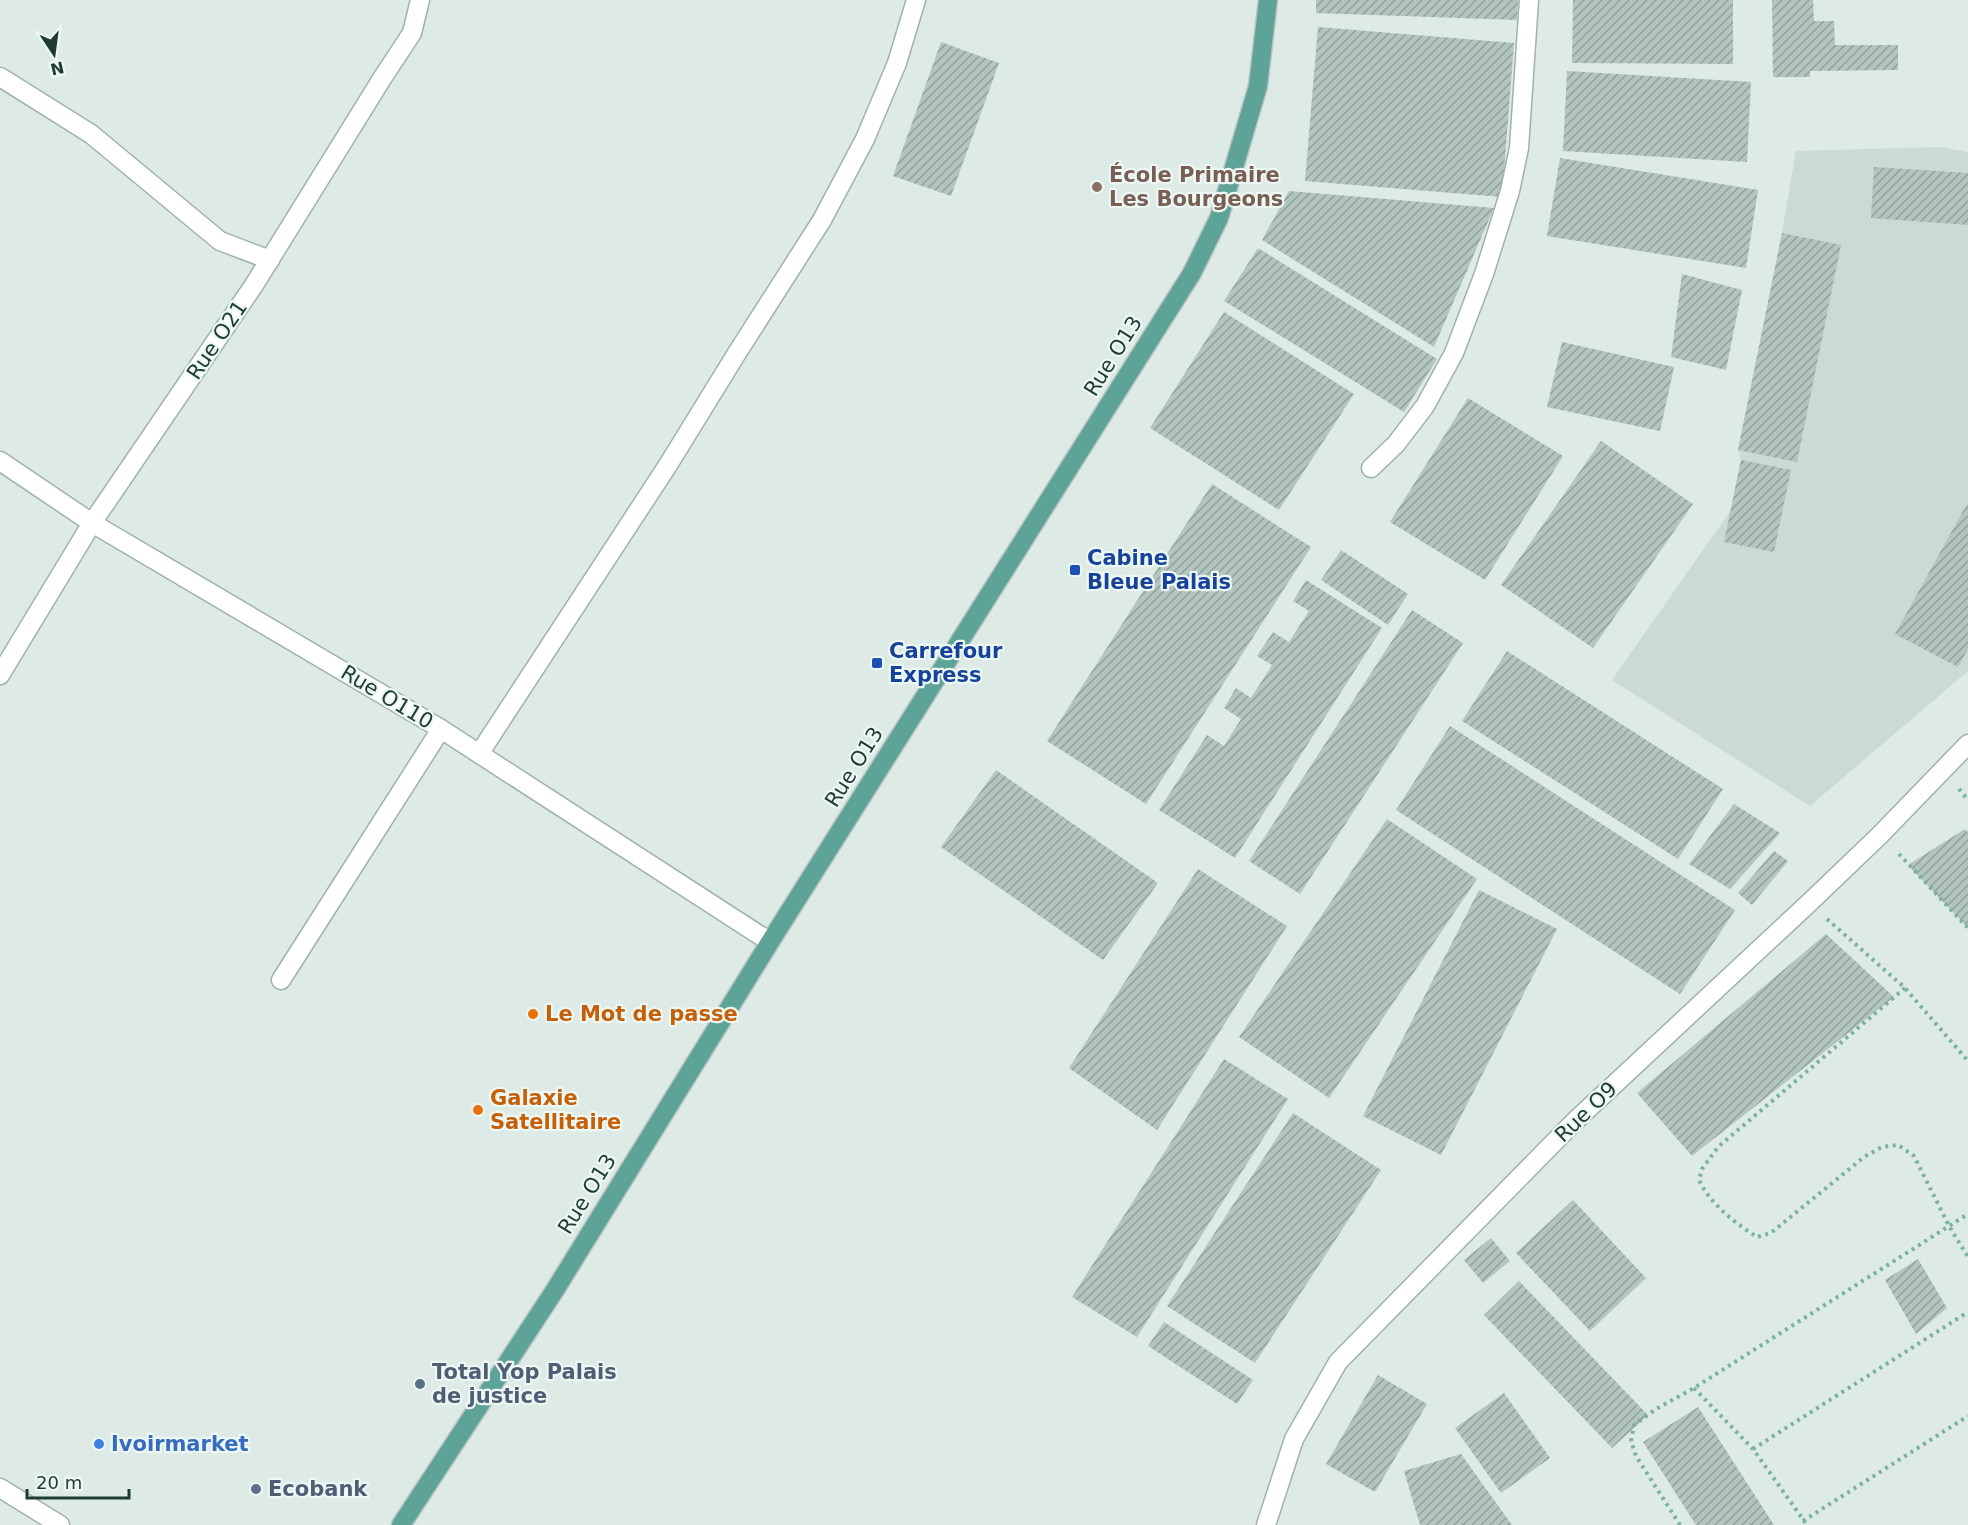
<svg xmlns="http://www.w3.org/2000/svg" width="1968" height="1525" font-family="'DejaVu Sans',sans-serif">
	<defs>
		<pattern id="building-hatch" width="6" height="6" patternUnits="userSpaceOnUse" patternTransform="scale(1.5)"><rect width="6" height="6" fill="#b2c5be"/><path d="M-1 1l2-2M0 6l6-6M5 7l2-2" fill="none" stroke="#90a19b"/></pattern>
	</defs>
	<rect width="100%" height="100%" fill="#ddeae5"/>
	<path fill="#cbdad4" d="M1941 147 1968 152V671L1810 806 1612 680 1731 510 1741 460 1738 450 1782 233 1796 151Z"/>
	<g fill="url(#building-hatch)">
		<path d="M1316 0H1518L1517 20 1316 13Z"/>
		<path d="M1573 0H1733V64L1572 63Z"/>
		<path d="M1772 0H1813L1814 21H1834L1835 45H1898V70L1810 71V77H1773Z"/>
		<path d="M1318 27 1514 43 1502 197 1305 181Z"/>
		<path d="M941 42 999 63 951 196 893 176Z"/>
		<path d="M1567 71 1751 82 1747 162 1563 151Z"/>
		<path d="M1560 158 1758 190 1746 268 1547 236Z"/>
		<path d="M1874 167 1968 173V225L1871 218Z"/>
		<path d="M1289 191 1494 208 1434 347 1262 240Z"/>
		<path d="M1782 233 1841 245 1797 462 1738 450Z"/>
		<path d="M1258 248 1437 359 1404 412 1224 301Z"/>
		<path d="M1682 274 1742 290 1726 370 1671 357Z"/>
		<path d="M1224 312 1354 394 1279 510 1150 428Z"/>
		<path d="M1562 342 1674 367 1660 431 1547 407Z"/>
		<path d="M1468 398 1563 456 1485 580 1390 522Z"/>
		<path d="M1601 441 1693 504 1593 648 1501 585Z"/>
		<path d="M1741 460 1791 470 1774 552 1724 542Z"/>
		<path d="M1212 484 1311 547 1146 804 1047 741Z"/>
		<path d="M1968 502V649L1958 667 1895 634Z"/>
		<path d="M1341 550 1408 594 1388 625 1321 580Z"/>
		<path d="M1306 580 1382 628 1235 858 1159 810 1207 735 1224 746 1241 719 1224 708 1236 688 1251 698 1272 665 1257 656 1273 632 1289 642 1309 611 1293 601Z"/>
		<path d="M1412 610 1463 643 1300 894 1249 861Z"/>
		<path d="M1507 651 1723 789 1678 859 1462 721Z"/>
		<path d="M1450 726 1735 910 1680 994 1396 810Z"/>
		<path d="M996 770 1158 883 1103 960 941 847Z"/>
		<path d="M1734 804 1780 833 1730 889 1689 864Z"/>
		<path d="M1387 819 1477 879 1329 1098 1239 1037Z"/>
		<path d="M1965 829 1968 832V928L1908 865Z"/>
		<path d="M1774 851 1788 861 1752 905 1738 893Z"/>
		<path d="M1198 869 1287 926 1157 1130 1069 1068Z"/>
		<path d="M1479 890 1557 929 1441 1155 1363 1116Z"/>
		<path d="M1826 934 1894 997 1692 1156 1637 1093Z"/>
		<path d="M1224 1059 1288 1099 1137 1337 1072 1297Z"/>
		<path d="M1293 1113 1381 1170 1255 1363 1167 1306Z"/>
		<path d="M1573 1200 1646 1278 1590 1331 1516 1253Z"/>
		<path d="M1491 1238 1510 1261 1483 1283 1464 1260Z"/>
		<path d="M1918 1259 1947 1308 1916 1334 1885 1280Z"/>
		<path d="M1519 1281 1648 1415 1612 1448 1484 1315Z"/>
		<path d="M1164 1322 1253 1380 1237 1404 1148 1346Z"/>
		<path d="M1378 1375 1427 1404 1375 1492 1326 1464Z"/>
		<path d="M1504 1393 1550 1458 1501 1493 1455 1428Z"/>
		<path d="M1698 1407 1774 1525H1696L1643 1442Z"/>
		<path d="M1461 1454 1512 1525H1420L1404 1471Z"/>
	</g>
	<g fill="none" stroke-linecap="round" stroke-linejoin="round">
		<defs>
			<g id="minor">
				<path d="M0 77 91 134 220 241 270 260"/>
				<path d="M0 461 92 523 441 729 770 942"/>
				<path d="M1371 468 1396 444 1425 406 1454 353 1484 274 1510 191 1519 148 1529 0"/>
				<path d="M0 675 92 523 254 285 383 77 412 33 420 0"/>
				<path d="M479 754 668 465 737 353 822 220 865 139 897 63 916 0"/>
				<path d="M281 980 441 729"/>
				<path d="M0 1488 60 1525"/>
				<path d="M1266 1525 1294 1439 1338 1362 1575 1121 1809 903 1880 835 1968 744"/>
			</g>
			<path id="major" d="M401 1525 555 1290 770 942 1192 273 1219 218 1258 86 1268 0"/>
		</defs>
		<use href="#minor" stroke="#a0b2ad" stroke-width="21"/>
		<use href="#major" stroke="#bcc4c2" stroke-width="21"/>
		<g stroke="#7bb1a3" stroke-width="4" stroke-dasharray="3 4.5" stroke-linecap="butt">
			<path d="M1959 789 1968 800"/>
			<path d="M1899 854 1968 928"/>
			<path d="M1827 919 1905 988 1968 1061"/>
			<path d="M1905 988 1718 1147 1702 1169 1699 1180C1710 1204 1735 1223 1757 1237L1771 1233 1864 1157 1882 1147 1898 1145 1914 1156 1949 1226 1968 1257"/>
			<path d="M1694 1388 1753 1449 1807 1525"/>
			<path d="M1753 1449 1968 1312"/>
			<path d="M1803 1521 1968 1416"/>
			<path d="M1680 1525 1636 1456 1631 1441 1634 1425 1656 1409 1694 1388 1968 1214"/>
		</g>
		<use href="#minor" stroke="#fff" stroke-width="18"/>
		<use href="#major" stroke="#5ea397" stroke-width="18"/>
	</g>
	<circle fill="#8d6e63" stroke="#edf7f3" stroke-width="2" cx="1097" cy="187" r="6"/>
	<g fill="#1a4fb4" stroke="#edf7f3" stroke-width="2">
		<rect x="1069" y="564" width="12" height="12" rx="3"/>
		<rect x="871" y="657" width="12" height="12" rx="3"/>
	</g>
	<g fill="#e8710a" stroke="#edf7f3" stroke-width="2">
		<circle cx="533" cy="1014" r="6"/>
		<circle cx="478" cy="1110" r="6"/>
	</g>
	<g fill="#5c6f8a" stroke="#edf7f3" stroke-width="2">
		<circle cx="420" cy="1384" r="6"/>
		<circle cx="256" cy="1489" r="6"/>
	</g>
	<circle fill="#3f7fe0" stroke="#edf7f3" stroke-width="2" cx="99" cy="1444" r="6"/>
	<g text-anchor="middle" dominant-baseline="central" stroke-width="4.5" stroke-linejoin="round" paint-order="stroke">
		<g font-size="21" font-weight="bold" fill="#785e54" stroke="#edf7f3" text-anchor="start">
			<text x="1109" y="175">École Primaire<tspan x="1109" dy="24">Les Bourgeons</tspan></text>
		</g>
		<g font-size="21" fill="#1e3b35" stroke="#edf7f3">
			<text transform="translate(217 340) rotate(-56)">Rue O21</text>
			<text transform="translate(1113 356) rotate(-58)">Rue O13</text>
			<text transform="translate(387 697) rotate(31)">Rue O110</text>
			<text transform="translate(854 767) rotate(-58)">Rue O13</text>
			<text transform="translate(1586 1112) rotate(-44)">Rue O9</text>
			<text transform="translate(587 1194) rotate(-58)">Rue O13</text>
		</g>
		<g font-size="21" font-weight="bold" fill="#164399" stroke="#edf7f3" text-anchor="start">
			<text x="1087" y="558">Cabine<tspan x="1087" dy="24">Bleue Palais</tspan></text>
			<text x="889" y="651">Carrefour<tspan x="889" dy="24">Express</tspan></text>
		</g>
		<g font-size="21" font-weight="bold" fill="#c56008" stroke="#edf7f3" text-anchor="start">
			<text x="545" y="1014">Le Mot de passe</text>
			<text x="490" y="1098">Galaxie<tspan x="490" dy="24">Satellitaire</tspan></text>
		</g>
		<g font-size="21" font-weight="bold" fill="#4e5e75" stroke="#edf7f3" text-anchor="start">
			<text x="432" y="1372">Total Yop Palais<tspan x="432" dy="24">de justice</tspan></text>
			<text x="268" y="1489">Ecobank</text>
		</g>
		<g font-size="21" font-weight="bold" fill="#366cbe" stroke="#edf7f3" text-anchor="start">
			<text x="111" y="1444">Ivoirmarket</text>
		</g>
	</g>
	<g transform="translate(54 54) rotate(167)" stroke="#edf7f3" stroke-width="4.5" paint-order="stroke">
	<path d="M0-4.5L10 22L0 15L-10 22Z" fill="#1e3b35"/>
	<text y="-9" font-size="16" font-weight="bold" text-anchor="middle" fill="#1e3b35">N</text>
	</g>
	<path d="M27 1489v9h102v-9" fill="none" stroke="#1e3b35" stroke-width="3"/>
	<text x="36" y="1489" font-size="18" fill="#1e3b35" stroke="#edf7f3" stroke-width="4.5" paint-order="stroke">20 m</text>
</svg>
